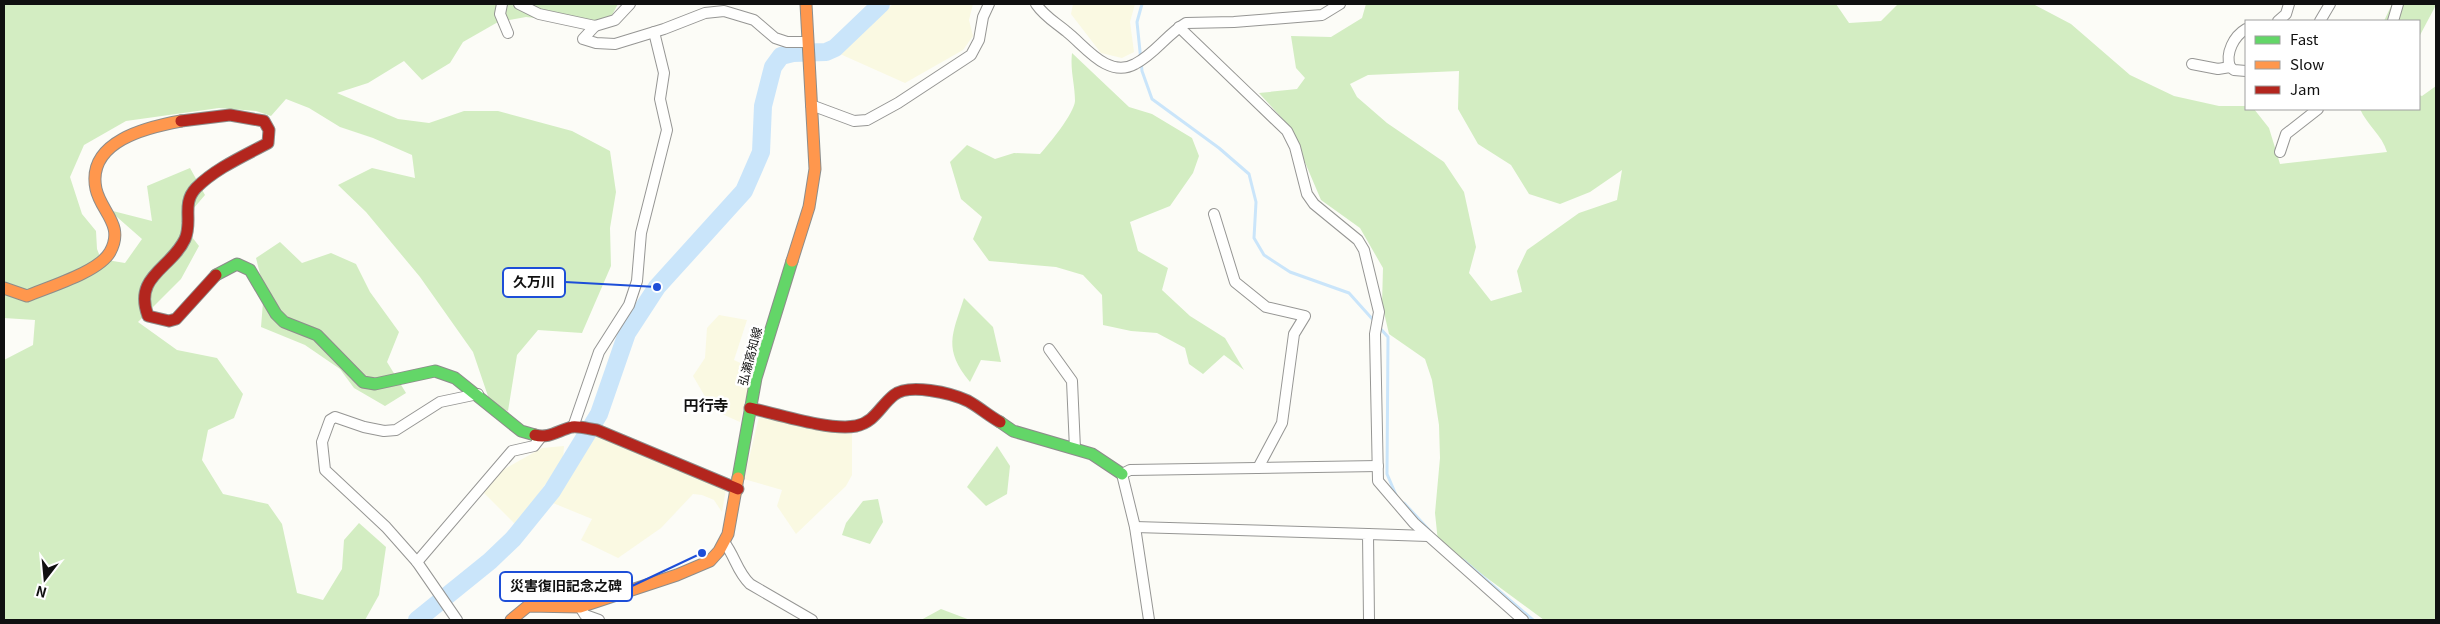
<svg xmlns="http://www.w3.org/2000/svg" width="2440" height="624" font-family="Georgia,'Noto Sans JP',serif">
	<rect width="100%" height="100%" fill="#fcfcf7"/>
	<g fill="#faf9e2">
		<path d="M893 4H973L969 20 973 36 963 50 905 83 840 54Z"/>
		<path d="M1073 4H1135L1130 22 1134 52 1122 58 1101 53 1071 14Z"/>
		<path d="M719 315 747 320 734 360 753 369 740 422 713 410 693 376 705 358 707 328Z"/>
		<path d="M759 417 840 433 852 434V475L846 486 796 534 777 506 782 490 744 479Z"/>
		<path d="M596 436 726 489 722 512 714 500 702 495 693 494 661 528 618 558 581 540 592 519 553 503Z"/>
		<path d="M564 446 563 460 516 525 483 492 499 472 542 448Z"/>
	</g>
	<g fill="#d3edc2" fill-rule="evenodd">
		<path d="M4 4H618L611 17 582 23 526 17 498 22 463 42 450 63 422 80 404 61 368 83 337 93 398 119 429 123 464 111H498L572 131 610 151 616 192 610 228 611 266 582 333 538 330 517 355 508 411 491 405 473 352 420 277 366 212 338 185 372 168 415 178 412 155 373 138 340 127 309 108 286 99 271 116 256 111 219 108 126 121 84 145 70 177 82 214 96 231 97 249 101 259 125 263 142 239 109 210 152 221 147 186 190 168 205 195 181 223 199 246 181 279 138 322 177 350 217 358 243 394 234 418 208 430 202 460 223 494 268 504 282 524 297 593 323 600 342 569 344 540 359 523 386 547 379 595 365 620H4V360L33 345 35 320 4 318Z"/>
		<path d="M1366 4H1836L1849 23 1881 21 1898 4H2033L2071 24 2130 75 2174 96 2219 106H2246V109H2254L2269 128 2280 164 2387 152C2382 135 2367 125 2360 109H2419V95L2422 96 2436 86V620H1544L1438 542 1435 513 1440 458 1439 425 1432 380 1425 359 1389 334 1382 304 1383 268 1360 228 1321 200 1290 127 1259 93 1297 89 1305 78 1296 68 1291 36 1331 37 1362 18ZM1459 71 1458 109 1478 144 1511 165 1529 194 1560 204 1590 192 1622 170 1617 200 1579 213 1527 250 1517 271 1522 292 1491 301 1469 273 1476 247 1464 192 1444 162 1387 123 1357 97 1350 84 1368 75Z"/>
		<path d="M2392 4H2436V5L2419 37V21H2384Z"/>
		<path d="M1072 53 1129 107 1152 114 1192 138 1199 156 1193 173 1170 206 1130 222 1138 251 1168 268 1162 290 1190 316 1225 338 1244 370 1224 355 1203 374 1189 364 1185 348 1157 333 1131 331 1103 325 1102 295 1083 275 1056 267 989 261 973 239 982 217 961 199 950 162 967 145 995 159 1014 153 1040 154C1049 144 1074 114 1075 101 1075 84 1070 71 1072 53Z"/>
		<path d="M280 242 302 263 331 253 356 264 370 292 399 332 387 362 406 393 385 406 354 388 340 369 305 345 261 327 264 290 256 258Z"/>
		<path d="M964 298 993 327 1001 362 981 360 970 382C943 349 952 335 964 298Z"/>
		<path d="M997 446 1010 466 1007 494 986 506 967 487Z"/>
		<path d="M878 499 883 522 870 544 842 535 846 523 863 501Z"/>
		<path d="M941 609 970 620H921Z"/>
	</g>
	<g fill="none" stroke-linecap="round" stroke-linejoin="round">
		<g stroke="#cae5fa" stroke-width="3">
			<path d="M1142 4 1137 22 1142 71 1152 99 1219 148 1249 174 1256 202 1254 238 1264 255 1290 272 1349 293 1375 322"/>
			<path d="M1379 327 1388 337 1387 474 1396 495"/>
			<path d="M1404 503 1430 531"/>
			<path d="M1463 560 1533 620"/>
		</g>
		<path stroke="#cae5fa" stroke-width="18" d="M417 620 490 561 513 539 552 491 599 414 627 333 657 287 744 191 761 152 763 106 773 67 781 56 793 53 826 52 835 48 881 4"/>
		<defs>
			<g id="street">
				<path d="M502 4 500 14 508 33"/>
				<path d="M519 4 539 14 595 26 615 20 630 4"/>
				<path d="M1036 4C1045 17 1055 22 1067 32 1085 46 1108 79 1135 64 1155 54 1167 34 1186 23L1234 22 1322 15 1340 4"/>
				<path d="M2278 21 2286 14 2289 4"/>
				<path d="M2320 21 2330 4"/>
				<path d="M2393 21 2398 4"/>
				<path d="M595 26 583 39 596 43 615 44 664 29 705 13 724 11 754 20 775 38 787 42H808"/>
				<path d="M1179 27 1287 131 1295 147 1307 194 1314 204 1358 240 1364 250 1379 312 1375 334 1378 481 1414 523 1523 620"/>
				<path d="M2192 64 2218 69 2230 67 2234 70 2246 71"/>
				<path d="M2230 67C2225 53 2234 36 2246 29"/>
				<path d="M811 105 854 121 867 120 898 103 971 55 979 40 983 17 989 4"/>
				<path d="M2280 152 2286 134 2318 109"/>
				<path d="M1214 214 1235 282 1266 307 1305 316 1294 334 1282 423 1258 468"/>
				<path d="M1049 349 1072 381 1075 449"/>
				<path d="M573 427 599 352 629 305 637 281 641 233 667 130 660 99 664 73 654 32"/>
				<path d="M1135 527 1368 534 1369 620"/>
				<path d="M1368 534 1428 536"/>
				<path d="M724 542C735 556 737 572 750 584L812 620"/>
				<path d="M417 562 512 451 534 446 541 437"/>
				<path d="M580 607 585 615 599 620"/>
				<path d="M457 620 417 562 386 527 325 470 322 442 330 420 335 417 364 427 384 431 396 430 440 402 478 394"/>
				<path d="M1149 620 1135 527 1122 474 1130 470 1378 466"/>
			</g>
			<g id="fast">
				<path d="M216 275 237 264 250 270 276 314 284 322 317 335 363 382 375 384 435 371 455 378 521 431 535 435"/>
				<path d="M1000 422 1013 431 1092 454 1122 474"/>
				<path d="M738 478 756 378 792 261"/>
			</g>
			<g id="slow">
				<path d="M792 261 809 207 815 169 806 4"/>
				<path d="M4 288 27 296C48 287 99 272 110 252 125 225 101 212 96 189 86 141 148 127 181 121"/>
				<path d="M511 620 528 606 580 607 677 575 710 561 719 551 728 534 738 478"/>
			</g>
			<g id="jam">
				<path d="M181 121 230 115 264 121 269 130 268 143C244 156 216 168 196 188 181 204 193 221 185 239 171 269 133 276 148 316L169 321 176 319 216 275"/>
				<path d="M750 408C777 414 830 431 856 426 875 422 880 406 894 395 909 383 951 393 968 401 979 407 989 416 1000 422"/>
				<path d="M535 435C549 439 559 430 572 427 579 426 589 429 597 430L738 489"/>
			</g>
		</defs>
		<use href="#street" stroke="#969694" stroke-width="12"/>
		<use href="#fast" stroke="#8d8d8b" stroke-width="13"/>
		<use href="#slow" stroke="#8d8d8b" stroke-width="13"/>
		<use href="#jam" stroke="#8d8d8b" stroke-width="13"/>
		<use href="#street" stroke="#fffffe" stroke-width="10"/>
		<use href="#fast" stroke="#63d668" stroke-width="11"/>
		<use href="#slow" stroke="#ff974d" stroke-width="11"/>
		<use href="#jam" stroke="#b3261e" stroke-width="11"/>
	</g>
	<g text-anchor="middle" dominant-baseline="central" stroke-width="5" stroke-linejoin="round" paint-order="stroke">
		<g font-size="12" fill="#101010" stroke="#fff">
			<text transform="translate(749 356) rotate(-75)">弘瀬高知線</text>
		</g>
		<g font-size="15" font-weight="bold" fill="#101010" stroke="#fff">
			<text x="706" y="404">円行寺</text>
		</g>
	</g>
	<path fill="none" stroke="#1d4ed8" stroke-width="2" d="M657 287L565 282M702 553L632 586"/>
	<g fill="#1d4ed8" stroke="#fff" stroke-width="2">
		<circle cx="657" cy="287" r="5"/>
		<circle cx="702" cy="553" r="5"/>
	</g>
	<g fill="#fff" stroke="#1d4ed8" stroke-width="2">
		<rect x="503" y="268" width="62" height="29" rx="5"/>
		<rect x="500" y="572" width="132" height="29" rx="5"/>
	</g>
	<g font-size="14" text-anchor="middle" font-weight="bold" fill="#101010">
		<text x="534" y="287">久万川</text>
		<text x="566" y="591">災害復旧記念之碑</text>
	</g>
	<rect width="2440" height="624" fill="none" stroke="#101010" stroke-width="10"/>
	<rect x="2245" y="20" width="175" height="90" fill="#ffffff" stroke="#9f9f9f"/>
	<rect x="2255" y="36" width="25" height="8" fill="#63d668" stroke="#9f9f9f"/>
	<text x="2290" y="45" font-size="15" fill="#101010">Fast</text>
	<rect x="2255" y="61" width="25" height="8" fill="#ff974d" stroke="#9f9f9f"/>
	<text x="2290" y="70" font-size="15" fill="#101010">Slow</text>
	<rect x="2255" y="86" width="25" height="8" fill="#b3261e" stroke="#9f9f9f"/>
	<text x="2290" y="95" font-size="15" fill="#101010">Jam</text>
	<g transform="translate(45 579) rotate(196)" stroke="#ffffff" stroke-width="4" paint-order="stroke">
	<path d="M0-4L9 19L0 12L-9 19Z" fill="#101010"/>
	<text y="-8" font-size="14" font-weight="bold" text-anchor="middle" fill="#101010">N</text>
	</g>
</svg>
